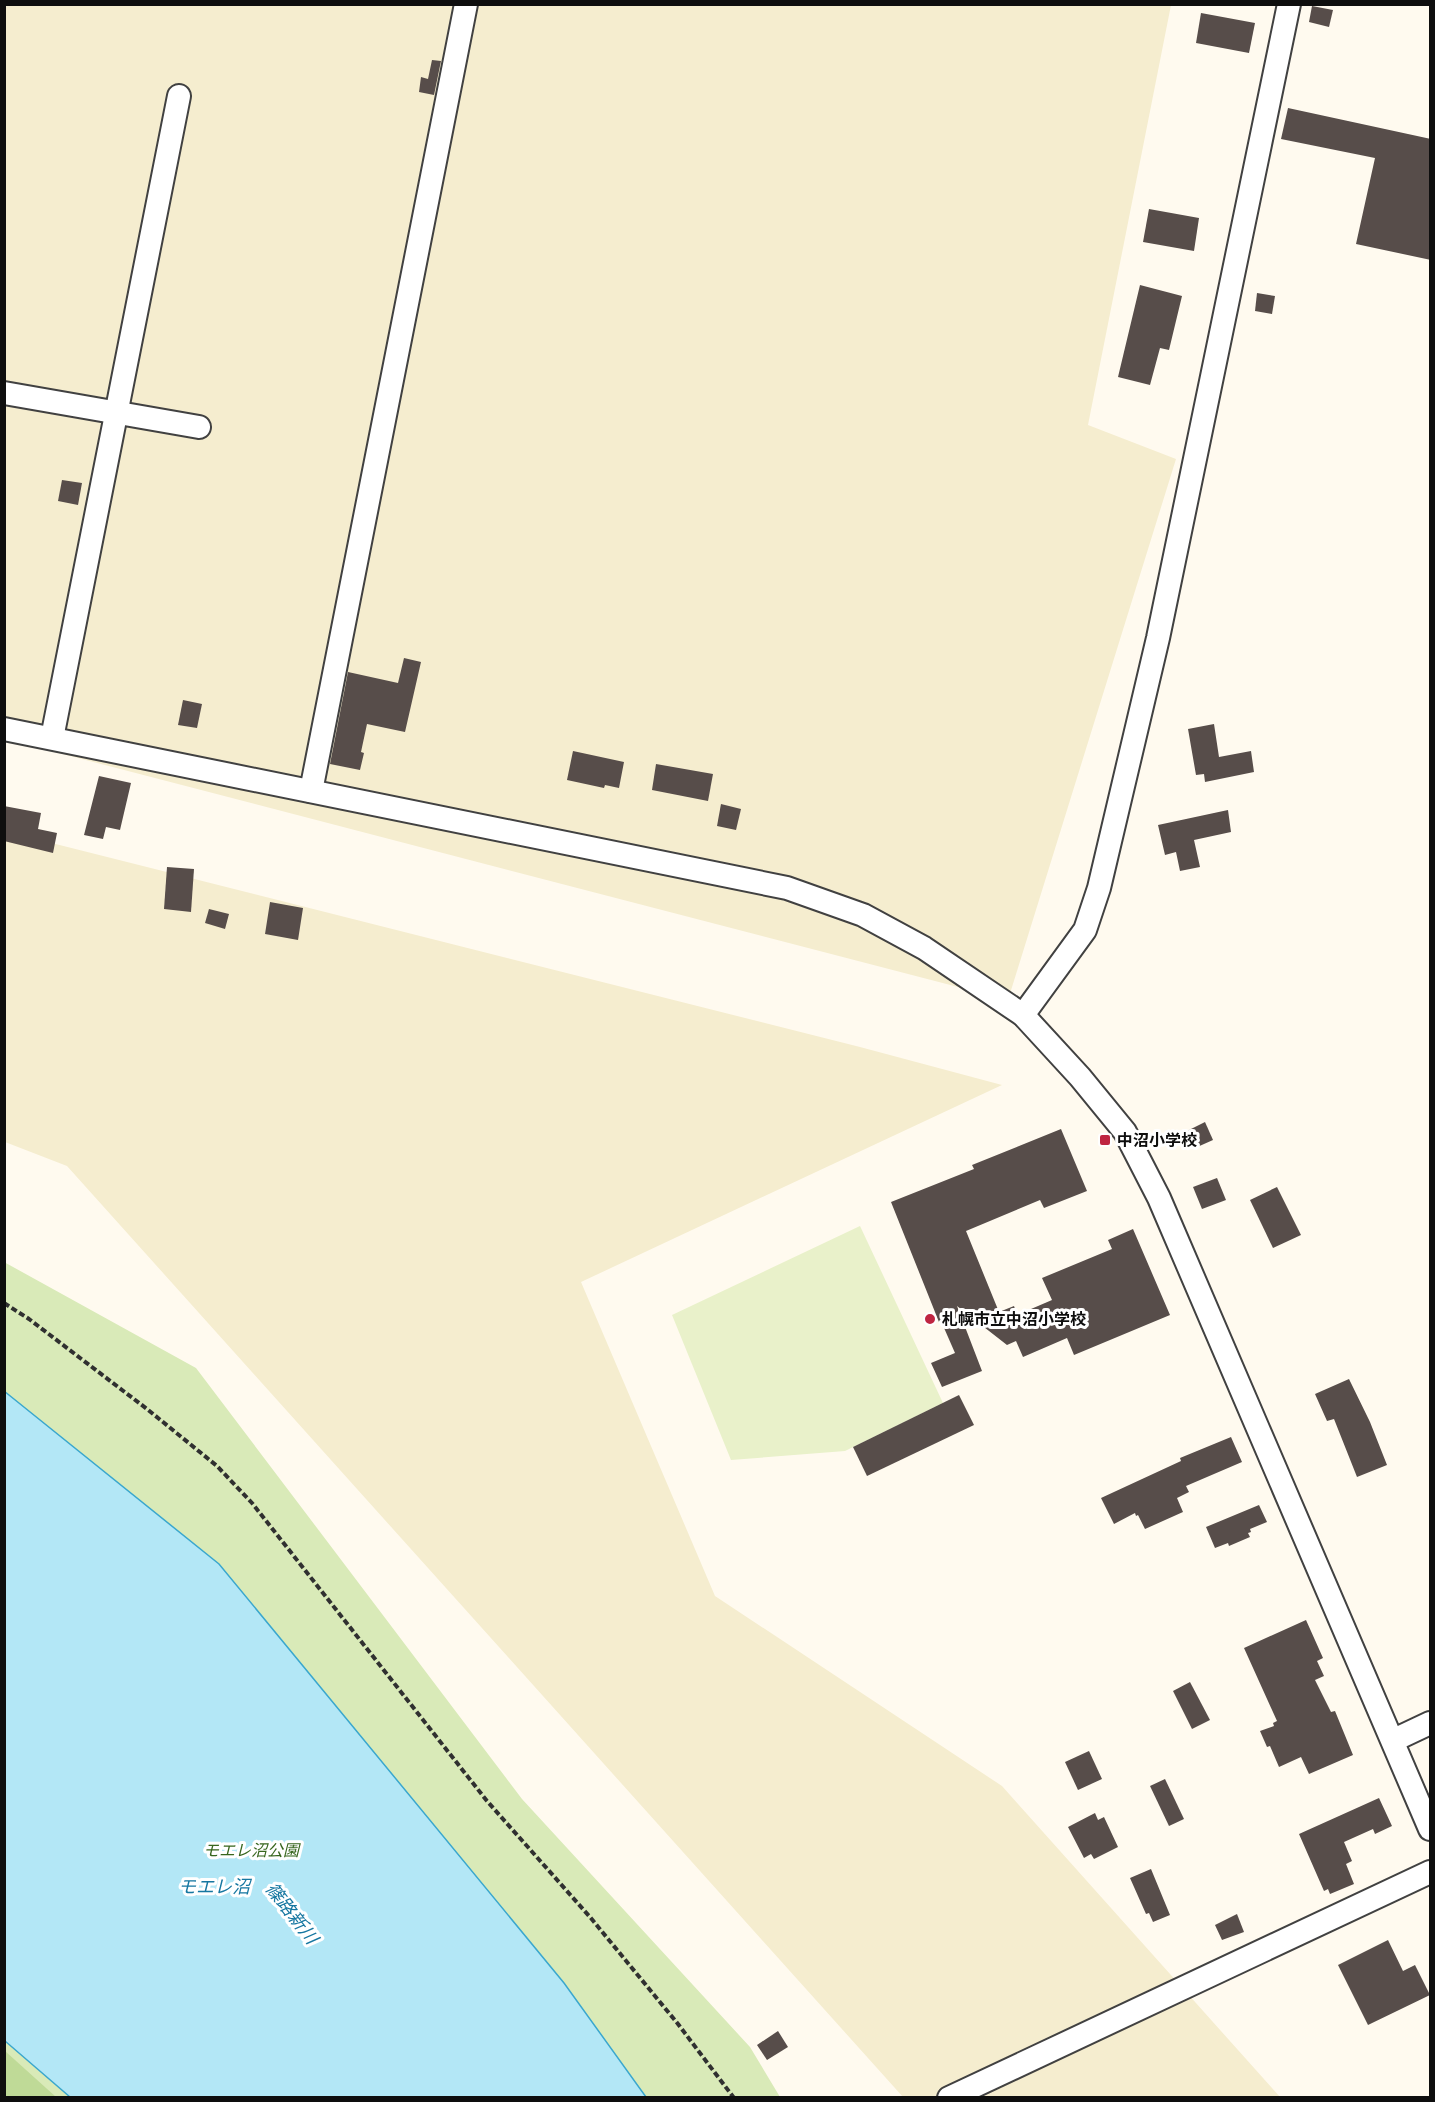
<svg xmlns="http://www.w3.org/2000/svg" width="1435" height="2102" font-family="Lora,'Noto Sans JP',serif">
	<rect width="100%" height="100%" fill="#fffaef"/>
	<g fill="#f5edcf">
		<path d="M4 5H1171L1088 425 1176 459 1008 1000 5 739Z"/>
		<path d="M4 831 860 1047 1002 1085 581 1282 715 1596 1002 1786 1280 2097H903L67 1166 5 1142Z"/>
	</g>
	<path fill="#d9eab8" d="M4 1262 196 1368 522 1799 750 2047 780 2097H5Z"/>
	<path fill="#bfda97" d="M4 2051H5L56 2097H5Z"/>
	<path fill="#e9f1ca" d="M860 1226 943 1403 845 1451 731 1460 672 1315Z"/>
	<path fill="#b3e7f6" stroke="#3aa7ce" stroke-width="1.5" d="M4 1391 219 1564 564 1983 646 2097H70L5 2041Z"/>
	<g fill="#574d4a">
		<path d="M1312 6 1333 10 1329 27 1309 22Z"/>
		<path d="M1201 13 1255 23 1249 53 1196 43Z"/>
		<path d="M432 60 441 61 434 95 419 92 421 77 428 79Z"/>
		<path d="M1288 108 1431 139V260L1356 244 1375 158 1281 139Z"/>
		<path d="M1149 209 1199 218 1194 251 1143 242Z"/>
		<path d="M1140 285 1182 296 1169 350 1160 348 1150 385 1118 377Z"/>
		<path d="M1257 293 1275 296 1272 314 1255 311Z"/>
		<path d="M62 480 82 483 78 505 58 501Z"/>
		<path d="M404 658 421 662 405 732 367 724 361 752 364 753 360 770 330 764 348 672 398 683Z"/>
		<path d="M183 700 202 704 197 728 178 725Z"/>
		<path d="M1214 724 1219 757 1251 751 1254 772 1205 782 1204 774 1196 775 1188 729Z"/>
		<path d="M573 751 624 762 619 788 605 785 604 788 567 780Z"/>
		<path d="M656 764 713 774 708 801 652 790Z"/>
		<path d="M99 776 131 783 120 830 106 827 103 839 84 835Z"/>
		<path d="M721 804 741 809 736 830 717 826Z"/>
		<path d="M4 806 41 813 38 829 57 833 53 853 4 841Z"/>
		<path d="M1228 810 1231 832 1194 840 1200 867 1180 871 1176 852 1165 855 1158 825Z"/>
		<path d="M167 867 194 869 191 912 164 909Z"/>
		<path d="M270 902 303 908 298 940 265 934Z"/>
		<path d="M209 909 229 914 225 929 205 923Z"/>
		<path d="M1205 1122 1213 1140 1195 1148 1187 1131Z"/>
		<path d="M1061 1129 1087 1191 1044 1208 1040 1200 966 1231 999 1312 1014 1306 1017 1315 1052 1300 1042 1278 1112 1249 1108 1240 1133 1229 1170 1315 1074 1355 1067 1338 1023 1357 1016 1341 1007 1345 957 1306 982 1371 942 1387 931 1363 955 1353 941 1321 939 1322 891 1202 974 1169 972 1165Z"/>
		<path d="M1217 1178 1226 1200 1202 1209 1193 1187Z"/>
		<path d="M1277 1187 1301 1235 1273 1248 1250 1200Z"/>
		<path d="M1349 1379 1370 1422 1387 1465 1357 1477 1334 1419 1327 1421 1315 1394Z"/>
		<path d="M959 1395 974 1425 867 1476 853 1447Z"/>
		<path d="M1231 1437 1242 1462 1186 1486 1189 1492 1177 1498 1183 1512 1145 1529 1138 1515 1136 1516 1135 1513 1114 1524 1101 1498 1181 1461 1180 1458Z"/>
		<path d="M1259 1505 1267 1522 1250 1529 1251 1532 1248 1533 1250 1537 1229 1546 1228 1543 1215 1548 1206 1527Z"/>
		<path d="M1306 1620 1323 1658 1317 1661 1324 1676 1315 1680 1331 1712 1335 1711 1353 1755 1309 1774 1301 1757 1279 1767 1270 1746 1267 1747 1260 1731 1274 1726 1273 1723 1277 1721 1244 1648Z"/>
		<path d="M1190 1682 1210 1720 1192 1729 1173 1691Z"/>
		<path d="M1089 1751 1102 1779 1078 1790 1065 1762Z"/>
		<path d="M1165 1779 1184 1819 1169 1826 1150 1786Z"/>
		<path d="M1379 1798 1392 1826 1375 1834 1373 1829 1344 1842 1352 1861 1346 1864 1354 1884 1330 1894 1328 1889 1324 1891 1299 1834Z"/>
		<path d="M1095 1813 1098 1820 1104 1817 1118 1847 1094 1859 1091 1854 1084 1858 1068 1827Z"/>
		<path d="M1151 1869 1170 1915 1153 1922 1149 1913 1146 1914 1130 1878Z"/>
		<path d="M1237 1914 1244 1932 1222 1940 1215 1925Z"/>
		<path d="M1388 1940 1403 1971 1415 1965 1430 1995 1368 2025 1338 1965Z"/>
		<path d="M778 2031 788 2047 767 2060 757 2045Z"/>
	</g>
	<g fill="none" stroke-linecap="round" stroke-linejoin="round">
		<defs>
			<g id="minor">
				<path d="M4 393 199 427"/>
				<path d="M4 729 787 888 863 915 924 948 1023 1015 1080 1077 1125 1132 1159 1198 1430 1829"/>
				<path d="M52 738 179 96"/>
				<path d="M311 791 466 4"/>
				<path d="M1023 1015 1085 930 1099 888 1158 638 1289 4"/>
				<path d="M1394 1740 1430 1723"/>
				<path d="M949 2098 1430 1872"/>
			</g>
		</defs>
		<use href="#minor" stroke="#414141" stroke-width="26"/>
		<path stroke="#303030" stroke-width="4" stroke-dasharray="6 3" stroke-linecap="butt" d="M4 1303 29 1319 147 1409 217 1466 252 1503 487 1801 590 1917 678 2024 734 2098"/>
		<use href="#minor" stroke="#fff" stroke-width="22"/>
	</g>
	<g fill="#bf2541" stroke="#fff" stroke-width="2">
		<rect x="1099" y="1134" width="12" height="12" rx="3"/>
		<circle cx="930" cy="1319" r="6"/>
	</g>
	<g text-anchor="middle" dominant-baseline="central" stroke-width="6" stroke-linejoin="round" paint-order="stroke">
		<g font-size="16" font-weight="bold" fill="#0e0e0e" stroke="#fff" text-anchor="start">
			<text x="1117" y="1140">中沼小学校</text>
			<text x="942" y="1319">札幌市立中沼小学校</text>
		</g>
		<g font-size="16" font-style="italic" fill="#37661e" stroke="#fff">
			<text x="251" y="1850">モエレ沼公園</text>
		</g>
		<g font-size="18" font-style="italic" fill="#1677a1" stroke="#fff">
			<text x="214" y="1886">モエレ沼</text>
			<text transform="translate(292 1913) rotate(52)">篠路新川</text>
		</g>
	</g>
	<rect width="1435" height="2102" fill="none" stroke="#0e0e0e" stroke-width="12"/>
</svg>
